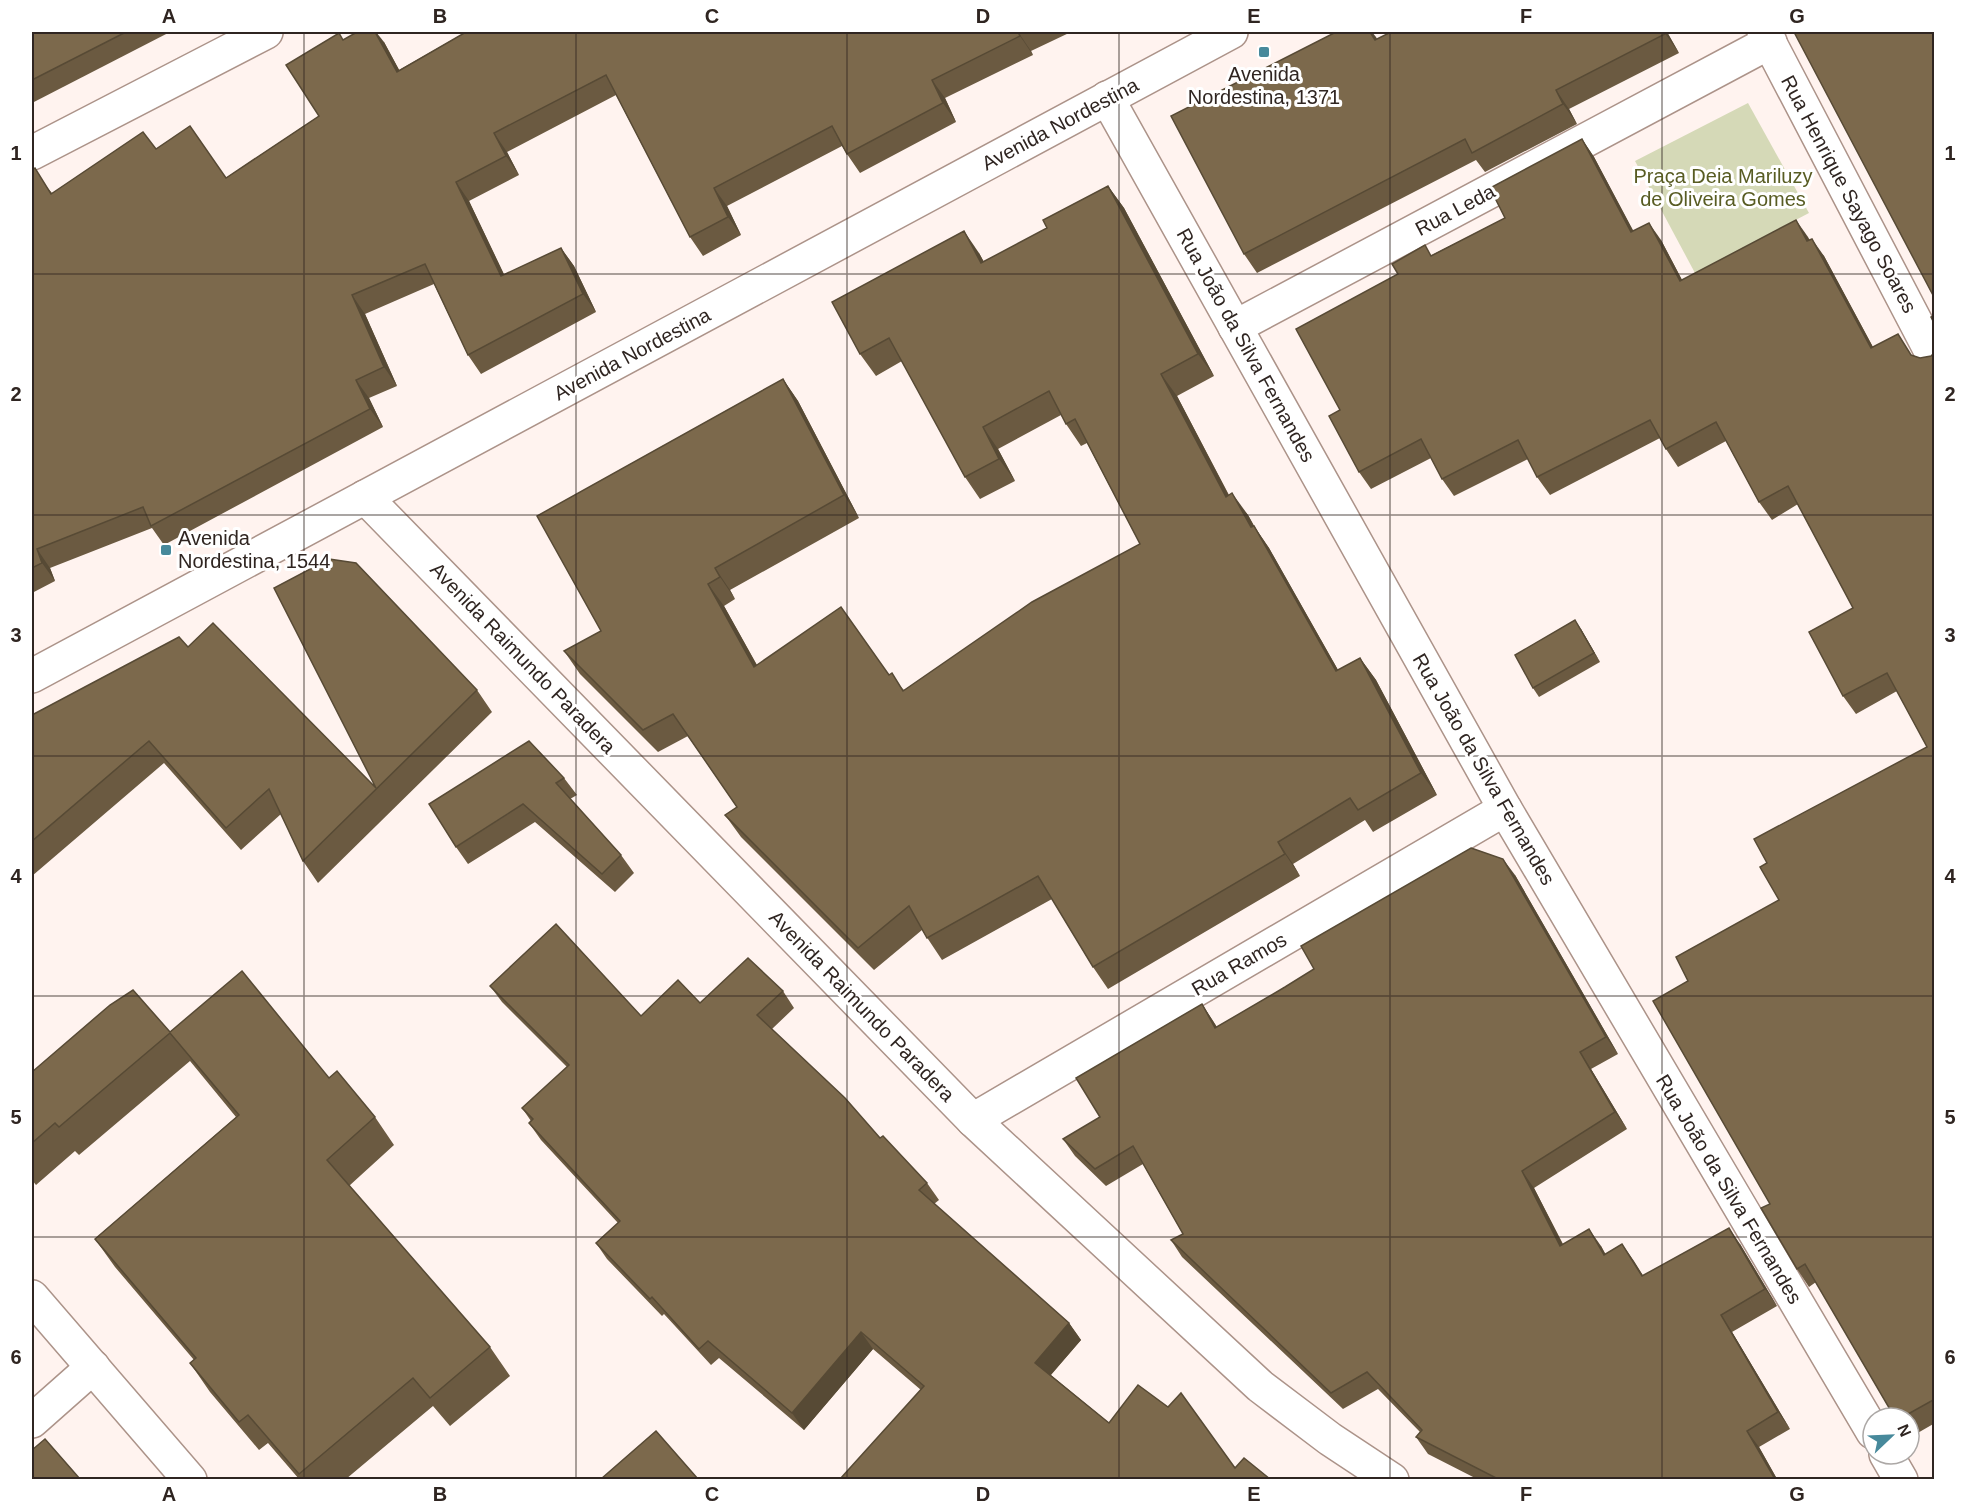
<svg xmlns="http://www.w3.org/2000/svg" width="1966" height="1511" font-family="Arial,sans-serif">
	<rect width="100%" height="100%" fill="#fff3ef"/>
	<path fill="#d5d9b7" d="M1748 103 1809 213 1695 273 1635 161Z"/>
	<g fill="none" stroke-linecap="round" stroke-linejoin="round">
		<defs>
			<g id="minor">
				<path d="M1764 32 1934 357"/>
				<path d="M1107 98 1505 809 1873 1432"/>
				<path d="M32 153 266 32"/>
				<path d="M1235 327 1770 42"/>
				<path d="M365 497 973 1120 1260 1386 1330 1439 1392 1480"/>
				<path d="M973 1120 1505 809"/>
				<path d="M32 1297 190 1480"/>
				<path d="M32 1421 93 1367"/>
				<path d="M1886 1454 1901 1480"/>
			</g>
			<path id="major" d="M32 676 1231 32"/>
		</defs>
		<use href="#minor" stroke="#ac9389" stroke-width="36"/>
		<use href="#major" stroke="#ac9389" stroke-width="36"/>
		<use href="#minor" stroke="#fff" stroke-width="33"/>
		<use href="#major" stroke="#fff" stroke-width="33"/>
	</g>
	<g fill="#6b5a41">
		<path d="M32 32H170L32 103Z"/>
		<path d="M466 32H1071L1031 51 1033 55 945 98 956 122 860 173 847 154 842 146 727 206 741 235 703 256 690 237 616 95 507 152 519 175 469 201 504 275 561 248 574 266 596 312 481 374 468 355 434 284 365 314 397 386 369 398 383 427 164 545 152 528 50 568 55 581 32 593V170L52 193 156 149 226 178 319 116 343 40 384 42 399 70Z"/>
		<path d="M1667 32 1679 53 1569 109 1577 124 1485 172 1476 160 1257 273 1244 254 1377 39Z"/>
		<path d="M1582 139 1594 157 1633 231 1661 240 1682 280 1809 240 1824 256 1873 347 1912 355 1920 358 1931 356 1935 352V1423L1909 1438V1418H1895L1816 1282 1809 1287 1797 1269 1770 1204 1688 981 1779 900 1767 863 1927 747 1897 691 1856 714 1843 696 1853 608 1798 504 1772 520 1759 502 1726 441 1678 467 1666 449 1660 438 1550 495 1537 477 1528 459 1454 496 1442 479 1431 458 1371 489 1359 472 1340 410 1432 255 1505 218Z"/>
		<path d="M1108 186 1124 208 1214 376 1177 396 1229 495 1248 515 1254 526 1269 548 1338 670 1360 658 1376 680 1437 795 1373 832 1365 820 1293 864 1300 876 1108 989 1093 967 1052 899 942 960 922 930 874 970 741 837 725 815 737 807 688 736 658 752 580 674 564 651 601 631 783 379 798 401 859 518 730 590 735 599 724 606 757 665 889 675 904 690 1140 544 1087 443 1081 446 1066 424 1061 415 998 449 1015 481 980 499 965 477 902 361 876 376 860 354 979 253 984 262 1047 228Z"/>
		<path d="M1581 629 1600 662 1539 697 1533 688Z"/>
		<path d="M188 647 376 788 477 690 492 712 318 883 303 861 281 814 241 850 164 763 32 876V715Z"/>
		<path d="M564 778 577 795 570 799 621 855 634 873 615 892 535 822 468 864 456 847Z"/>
		<path d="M1515 875 1618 1054 1591 1069 1627 1129 1534 1188 1563 1244 1601 1246 1605 1254 1622 1244 1643 1276 1740 1244 1777 1306 1732 1332 1790 1429 1759 1447 1777 1479H1477L1428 1454 1416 1437 1420 1432 1378 1389 1343 1409 1182 1257 1171 1240 1183 1234 1143 1164 1106 1186 1075 1156 1063 1139 1100 1117 1202 1004 1217 1027Z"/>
		<path d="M490 986 641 1016 700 1003 783 991 794 1008 772 1029 880 1138 927 1183 939 1200 934 1204 1069 1323 1081 1340 1051 1375 1109 1423 1270 1479 921 1390 873 1349 804 1430 719 1358 711 1365 664 1314 662 1316 607 1259 596 1243 618 1223 541 1140 529 1123 531 1121 522 1108 567 1067 502 1002Z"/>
		<path d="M170 1032 329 1078 375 1117 394 1145 349 1186 490 1347 510 1376 450 1426 433 1406 346 1479H299L268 1443 259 1450 210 1392 190 1363 194 1360 115 1267 95 1239 236 1117 190 1061 79 1155 75 1151 36 1185 32 1180V1072Z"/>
	</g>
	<g fill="#574a35">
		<path d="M375 32H376L384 42 410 90 397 72Z"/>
		<path d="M1018 32 1031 51 1033 55 1020 36Z"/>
		<path d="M1370 32H1372L1376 37 1388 59 1375 40Z"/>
		<path d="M1664 32H1667L1679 53Z"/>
		<path d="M932 80 945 98 956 122 943 103Z"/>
		<path d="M1556 90 1569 109 1577 124 1563 104Z"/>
		<path d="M494 133 507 152 519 175 506 156Z"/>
		<path d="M1582 139 1594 157 1643 249 1631 232Z"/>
		<path d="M456 182 469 201 514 295 501 276Z"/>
		<path d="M1108 186 1124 208 1214 376 1198 354Z"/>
		<path d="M714 188 727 206 741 235 728 217Z"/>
		<path d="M1796 220 1808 237 1820 258 1807 241Z"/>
		<path d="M1649 223 1661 240 1692 299 1680 281Z"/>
		<path d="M964 231 979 253 996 285 981 263Z"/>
		<path d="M1812 239 1824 256 1883 366 1871 348Z"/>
		<path d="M561 248 574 266 596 312 583 294Z"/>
		<path d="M352 295 365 314 397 386 384 367Z"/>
		<path d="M1161 374 1177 396 1241 519 1226 497Z"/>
		<path d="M783 379 798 401 859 518 844 495Z"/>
		<path d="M356 380 369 398 383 427 370 409Z"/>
		<path d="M983 427 998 449 1015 481 999 459Z"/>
		<path d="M1232 493 1248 515 1267 549 1251 527Z"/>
		<path d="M1254 526 1269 548 1351 693 1336 671Z"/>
		<path d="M37 549 50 568 55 581 42 563Z"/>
		<path d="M715 568 730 590 735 599 720 577Z"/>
		<path d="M708 584 724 606 770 689 754 667Z"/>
		<path d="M1575 620 1581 629 1600 662 1594 653Z"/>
		<path d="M1360 658 1376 680 1437 795 1421 773Z"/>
		<path d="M1278 842 1293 864 1300 876 1285 854Z"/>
		<path d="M1503 859 1515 875 1618 1054 1606 1037Z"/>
		<path d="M1202 1004 1213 1021 1227 1044 1215 1028Z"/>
		<path d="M1580 1052 1591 1069 1627 1129 1615 1112Z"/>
		<path d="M1522 1171 1534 1188 1572 1263 1560 1246Z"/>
		<path d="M1729 1228 1740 1244 1777 1306 1765 1289Z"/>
		<path d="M1589 1229 1601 1246 1615 1271 1604 1255Z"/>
		<path d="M1622 1244 1634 1261 1654 1293 1642 1276Z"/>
		<path d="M1721 1315 1732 1332 1790 1429 1778 1412Z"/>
		<path d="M1069 1323 1081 1340 1047 1379 1035 1363Z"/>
		<path d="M861 1332 873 1349 804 1430 792 1413Z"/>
		<path d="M1747 1431 1759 1447 1777 1479H1775Z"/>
	</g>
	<g fill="#7c694c" stroke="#574a35" stroke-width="1.5">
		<path d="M32 32H126L32 80Z"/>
		<path d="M357 32H375L397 72 466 32H1020H1018L1020 36 932 80 943 103 847 154 832 126 714 188 728 217 690 237 606 75 494 133 506 156 456 182 501 276 561 248 583 294 468 355 425 264 352 295 384 367 356 380 370 409 151 526 143 507 37 549 42 563 32 568V170L35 168 51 194 143 132 156 149 190 126 226 178 319 116 286 65 339 33 343 40Z"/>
		<path d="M1336 32H1370L1375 40 1391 32H1664L1665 34 1556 90 1563 104 1472 153 1465 139 1244 254 1171 116Z"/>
		<path d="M1794 32H1935V299Z"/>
		<path d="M1582 139 1631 232 1649 223 1680 281 1796 220 1807 241 1812 239 1871 348 1898 334 1911 355 1920 358 1931 356 1935 352V1399L1901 1418H1895L1805 1264 1797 1269 1761 1208 1770 1204 1653 1001 1688 981 1676 957 1779 900 1760 867 1767 863 1754 839 1927 747 1887 673 1843 696 1809 632 1853 608 1788 486 1759 502 1716 422 1666 449 1650 420 1537 477 1518 440 1442 479 1421 439 1359 472 1329 416 1340 410 1296 329 1398 274 1392 264 1425 245 1431 256 1505 218 1490 188Z"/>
		<path d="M1108 186 1198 354 1161 374 1226 497 1232 493 1251 527 1254 526 1336 671 1360 658 1421 773 1358 810 1350 798 1278 842 1285 854 1093 967 1038 876 927 938 909 906 858 948 725 815 737 807 673 714 643 730 564 651 601 631 537 516 783 379 844 495 715 568 720 577 708 584 754 667 841 607 889 675 892 673 903 691 1032 602 1140 544 1075 419 1066 424 1049 391 983 427 999 459 965 477 889 338 860 354 832 302 964 231 981 263 1047 228 1043 220Z"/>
		<path d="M1935 315V325L1931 317Z"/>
		<path d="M329 559 356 563 477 690 303 861 269 789 226 828 149 741 32 841V715L179 637 188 647 213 623 376 788 274 588Z"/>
		<path d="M1575 620 1594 653 1533 688 1515 655Z"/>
		<path d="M529 741 564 778 556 783 621 855 602 874 523 804 456 847 429 804Z"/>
		<path d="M1471 848 1503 859 1606 1037 1580 1052 1615 1112 1522 1171 1560 1246 1589 1229 1604 1255 1622 1244 1642 1276 1729 1228 1765 1289 1721 1315 1778 1412 1747 1431 1775 1479H1557L1552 1478 1551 1479H1498L1416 1437 1422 1430 1367 1372 1331 1393 1171 1240 1183 1234 1133 1146 1095 1169 1063 1139 1100 1117 1076 1078 1202 1004 1215 1028 1285 987 1314 969 1301 946Z"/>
		<path d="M556 924 641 1016 678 980 700 1003 748 958 783 991 757 1015 845 1098 880 1138 883 1136 927 1183 919 1190 1069 1323 1035 1363 1109 1423 1138 1385 1168 1407 1181 1393 1235 1468 1244 1458 1270 1479H840L924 1386 861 1332 792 1413 708 1341 699 1349 652 1297 650 1299 596 1243 620 1221 529 1123 533 1119 522 1108 569 1065 490 986Z"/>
		<path d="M242 971 329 1078 337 1071 375 1117 327 1160 490 1347 430 1398 413 1378 299 1474 248 1415 239 1422 190 1363 196 1358 95 1239 239 1115 170 1033 59 1127 55 1123 32 1143V1072L110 1005 133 990 170 1032Z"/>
		<path d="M656 1431 698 1479H601Z"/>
		<path d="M45 1439 80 1479H32V1450Z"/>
	</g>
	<path fill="none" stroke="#2f2521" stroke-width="1.5" stroke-opacity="0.55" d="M304 32V1480M576 32V1480M847 32V1480M1119 32V1480M1390 32V1480M1662 32V1480M32 274H1934M32 515H1934M32 756H1934M32 996H1934M32 1237H1934"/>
	<g fill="#47899b" stroke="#fff" stroke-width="2">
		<rect x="1258" y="46" width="12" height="12" rx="3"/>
		<rect x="160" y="544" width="12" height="12" rx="3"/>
	</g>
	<g text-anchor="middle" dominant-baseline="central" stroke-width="6" stroke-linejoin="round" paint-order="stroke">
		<g font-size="20" fill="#2f2521" stroke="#fff">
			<text x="1264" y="74">Avenida<tspan x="1264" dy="23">Nordestina, 1371</tspan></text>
			<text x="178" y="538" text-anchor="start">Avenida<tspan x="178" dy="23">Nordestina, 1544</tspan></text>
		</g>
		<g font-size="20" fill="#2f2521" stroke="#fff">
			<text transform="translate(1060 124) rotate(-28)">Avenida Nordestina</text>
			<text transform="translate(1849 194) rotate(62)">Rua Henrique Sayago Soares</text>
			<text transform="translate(1455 210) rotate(-28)">Rua Leda</text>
			<text transform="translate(1246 345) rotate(61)">Rua João da Silva Fernandes</text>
			<text transform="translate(632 354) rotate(-28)">Avenida Nordestina</text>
			<text transform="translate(523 658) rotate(46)">Avenida Raimundo Paradera</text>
			<text transform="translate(1484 769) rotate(60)">Rua João da Silva Fernandes</text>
			<text transform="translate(1239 964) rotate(-30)">Rua Ramos</text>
			<text transform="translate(862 1006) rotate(46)">Avenida Raimundo Paradera</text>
			<text transform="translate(1729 1189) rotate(59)">Rua João da Silva Fernandes</text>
		</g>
		<g font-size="20" fill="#585c23" stroke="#fff">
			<text x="1723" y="176">Praça Deia Mariluzy<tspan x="1723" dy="23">de Oliveira Gomes</tspan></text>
		</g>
	</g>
	<rect width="1966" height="1511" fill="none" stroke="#ffffff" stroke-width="66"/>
	<g transform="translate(1891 1436) rotate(67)"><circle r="28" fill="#ffffff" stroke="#aca8a6" stroke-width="1.5"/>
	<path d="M0-4.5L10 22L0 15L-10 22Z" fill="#47899b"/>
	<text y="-9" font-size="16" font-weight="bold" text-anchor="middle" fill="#2f2521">N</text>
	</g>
	<rect x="33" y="33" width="1900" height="1445" fill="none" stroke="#2f2521" stroke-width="2"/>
	<g font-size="20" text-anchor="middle" font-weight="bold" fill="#2f2521">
		<text x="169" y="23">A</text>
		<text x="440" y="23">B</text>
		<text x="712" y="23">C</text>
		<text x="983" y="23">D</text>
		<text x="1254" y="23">E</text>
		<text x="1526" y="23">F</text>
		<text x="1797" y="23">G</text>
		<text x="16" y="160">1</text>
		<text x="1950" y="160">1</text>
		<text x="16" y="401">2</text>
		<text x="1950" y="401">2</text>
		<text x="16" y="642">3</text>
		<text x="1950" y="642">3</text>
		<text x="16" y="883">4</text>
		<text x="1950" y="883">4</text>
		<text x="16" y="1124">5</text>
		<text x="1950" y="1124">5</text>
		<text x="16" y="1364">6</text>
		<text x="1950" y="1364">6</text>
		<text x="169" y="1501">A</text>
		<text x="440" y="1501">B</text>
		<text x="712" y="1501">C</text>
		<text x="983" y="1501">D</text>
		<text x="1254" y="1501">E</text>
		<text x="1526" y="1501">F</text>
		<text x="1797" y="1501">G</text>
	</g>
</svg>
